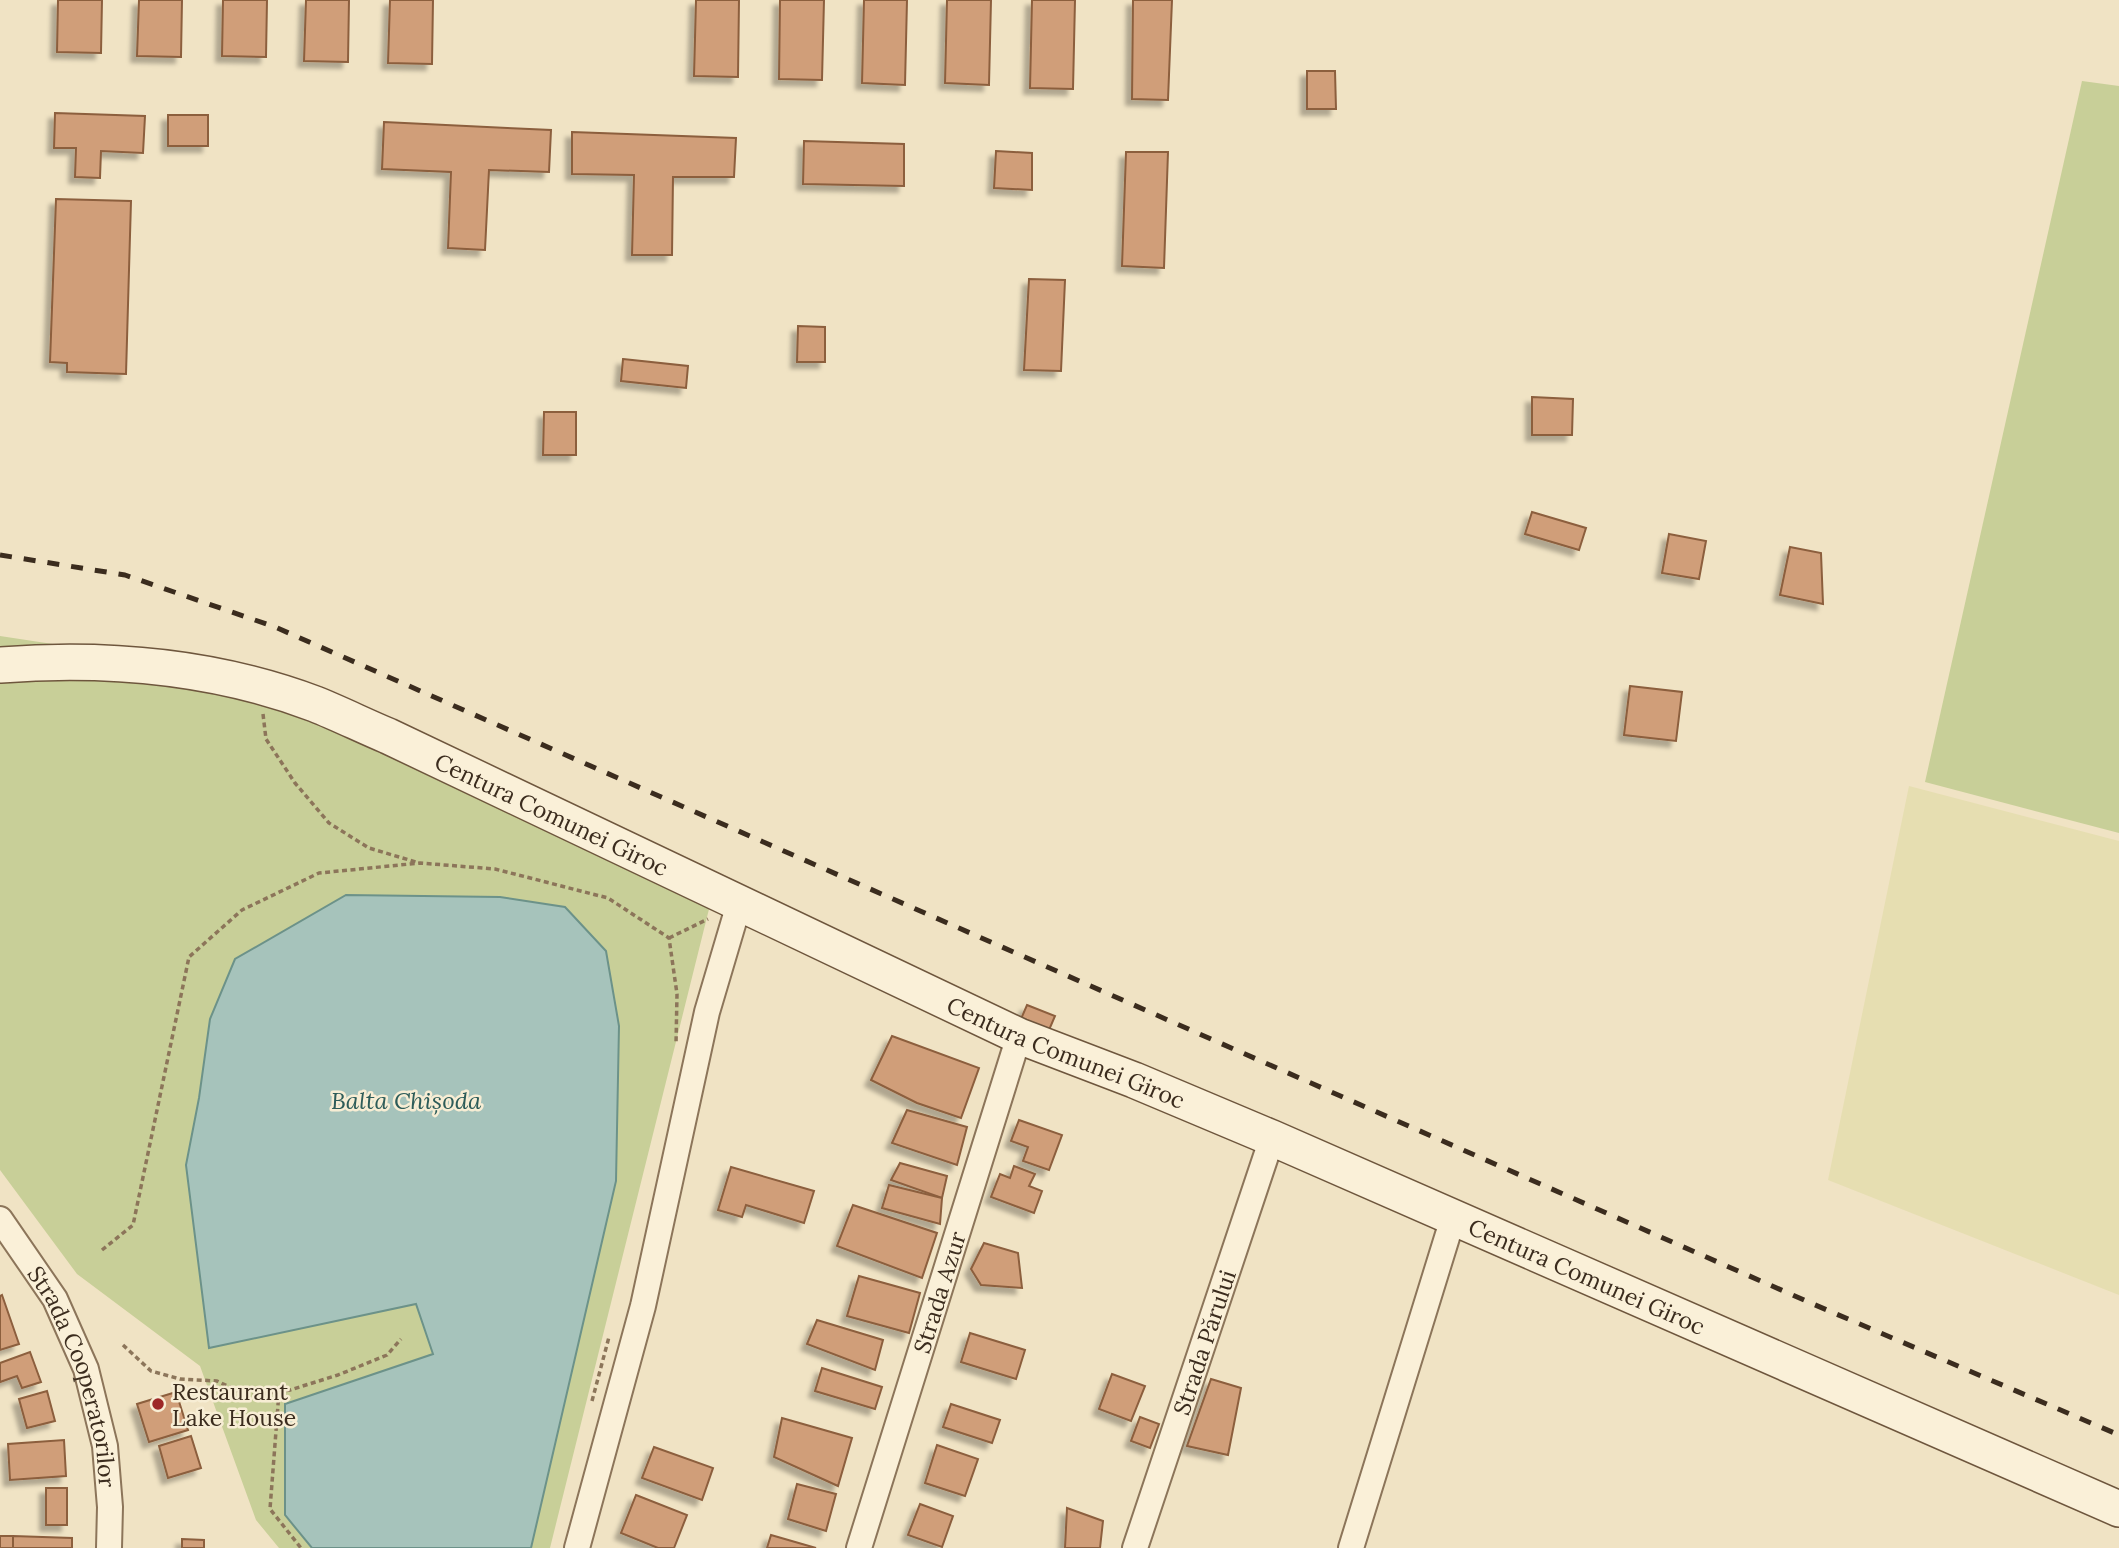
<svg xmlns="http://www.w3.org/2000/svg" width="2119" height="1548" font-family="Lora,serif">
	<defs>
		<filter id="shadow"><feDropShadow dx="-6" dy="6" stdDeviation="2" flood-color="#0004"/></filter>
	</defs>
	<rect width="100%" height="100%" fill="#f0e3c4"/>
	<path fill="#e6deb1" d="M1909 786 2119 841V1295L1828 1180Z"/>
	<g fill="#c8cf98">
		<path d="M2082 81 2119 86V833L1925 782Z"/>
		<path d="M0 636 171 662 714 889 550 1548H279L256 1520 200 1366 77 1274 0 1170Z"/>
	</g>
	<path fill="#a6c3bb" stroke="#6c9289" stroke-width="2" d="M346 895 500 897 565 907 606 951 619 1026 616 1181 531 1548H312L285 1515V1404L433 1354 416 1304 209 1348 186 1165 199 1098 210 1019 235 959Z"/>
	<g fill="#d09e79" stroke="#8c5e3e" stroke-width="2" filter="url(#shadow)">
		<path d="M58 0H102L101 53 57 52Z"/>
		<path d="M139 0H182L181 57 137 56Z"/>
		<path d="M223 0H267L266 57 222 56Z"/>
		<path d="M306 0H349L348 62 304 61Z"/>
		<path d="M390 0H433L432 64 388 63Z"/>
		<path d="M696 0H739L738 77 694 76Z"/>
		<path d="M780 0H824L822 80 779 79Z"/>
		<path d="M864 0H907L905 85 862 83Z"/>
		<path d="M947 0H991L989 85 945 83Z"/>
		<path d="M1032 0H1075L1073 89 1030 88Z"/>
		<path d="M1133 0H1172L1168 100 1132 99Z"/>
		<path d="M1307 71H1335L1336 109H1307Z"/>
		<path d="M55 113 145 116 143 153 101 151 100 178 75 177 76 148H54Z"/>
		<rect x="168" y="115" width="40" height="31"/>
		<path d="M384 122 551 130 549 172 489 170 485 250 448 248 451 172 382 169Z"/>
		<path d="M572 132 736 138 734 177H673L672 255H632L634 175 572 174Z"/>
		<path d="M804 141 904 144V186L803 184Z"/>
		<path d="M996 151 1032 153V190L994 188Z"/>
		<path d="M1126 152H1168L1164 268 1122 266Z"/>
		<path d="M56 199 131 201 126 374 67 372V363L50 362Z"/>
		<path d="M1029 279 1065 280 1061 371 1024 370Z"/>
		<path d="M798 326 825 327V362H797Z"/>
		<path d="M623 359 688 366 686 388 621 381Z"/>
		<path d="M1532 397 1573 399 1572 435H1532Z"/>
		<path d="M544 412H576V455H543Z"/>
		<path d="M1532 512 1586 528 1579 550 1525 534Z"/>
		<path d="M1669 534 1706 541 1699 579 1662 573Z"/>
		<path d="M1790 547 1821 553 1823 604 1780 595Z"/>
		<path d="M1630 686 1682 692 1676 741 1624 735Z"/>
		<path d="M1027 1005 1055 1016 1046 1037 1018 1026Z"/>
		<path d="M892 1036 979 1068 961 1118 917 1103 871 1080Z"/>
		<path d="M907 1110 967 1127 957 1165 892 1143Z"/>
		<path d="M1019 1120 1062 1135 1049 1170 1023 1161 1028 1147 1011 1141Z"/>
		<path d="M900 1163 947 1176 942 1198 891 1180Z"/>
		<path d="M1014 1166 1035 1174 1029 1186 1042 1191 1034 1213 991 1197 1000 1174 1010 1178Z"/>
		<path d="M731 1167 814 1191 804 1223 746 1205 742 1217 718 1210Z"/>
		<path d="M889 1185 942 1198 940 1224 882 1208Z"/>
		<path d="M853 1205 937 1233 922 1278 837 1246Z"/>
		<path d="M984 1243 1018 1253 1022 1288 981 1285 971 1269Z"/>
		<path d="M859 1276 920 1293 909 1333 847 1316Z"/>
		<path d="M2 1295 19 1344 0 1350V1296Z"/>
		<path d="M817 1320 883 1340 875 1370 807 1344Z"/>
		<path d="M970 1333 1025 1350 1016 1379 961 1362Z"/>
		<path d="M30 1352 41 1382 22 1388 17 1376 0 1382V1363Z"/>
		<path d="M822 1368 882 1387 875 1409 815 1391Z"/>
		<path d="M1112 1374 1145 1386 1131 1421 1099 1409Z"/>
		<path d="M1211 1379 1241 1388 1228 1455 1187 1446Z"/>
		<path d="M47 1391 55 1421 27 1428 19 1399Z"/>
		<path d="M176 1392 188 1430 149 1442 137 1404Z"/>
		<path d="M951 1404 1000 1420 992 1443 943 1427Z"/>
		<path d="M1140 1417 1159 1424 1150 1448 1131 1441Z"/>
		<path d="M782 1418 852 1438 838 1486 774 1457Z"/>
		<path d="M191 1436 201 1468 168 1478 159 1446Z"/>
		<path d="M64 1440 66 1476 10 1480 8 1444Z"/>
		<path d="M937 1445 978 1459 965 1496 925 1483Z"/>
		<path d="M654 1447 713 1468 702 1500 642 1478Z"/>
		<path d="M797 1484 836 1494 826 1531 788 1519Z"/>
		<rect x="46" y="1488" width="21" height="37"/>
		<path d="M636 1495 687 1515 674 1548H658L621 1533Z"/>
		<path d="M920 1504 953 1516 942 1547 908 1535Z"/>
		<path d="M1067 1508 1103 1521 1100 1548H1065Z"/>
		<path d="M771 1535 816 1548H767Z"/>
		<rect x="0" y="1536" width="13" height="12"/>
		<path d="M13 1536 72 1538V1548H13Z"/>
		<path d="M182 1539 204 1540V1548H182Z"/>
	</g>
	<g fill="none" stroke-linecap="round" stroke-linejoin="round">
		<defs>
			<g id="street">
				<path id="s1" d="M0 1219 55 1299 86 1369 105 1446 110 1507 109 1548"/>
				<path d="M577 1548 643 1306 707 1012 739 904"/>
				<path id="s2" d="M859 1548 1019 1036"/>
				<path id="s3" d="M1135 1548 1272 1138"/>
				<path d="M1351 1548 1453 1218"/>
			</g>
			<g id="secondary">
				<path id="s4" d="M0 665C106 657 214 666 315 704 340 714 364 726 388 736L1019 1036 1134 1080 1272 1138 2119 1509"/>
			</g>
		</defs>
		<use href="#street" stroke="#8c755a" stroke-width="28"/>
		<use href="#secondary" stroke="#6e563d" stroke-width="38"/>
		<g stroke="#8c755a" stroke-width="3.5" stroke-dasharray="5 3.5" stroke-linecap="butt">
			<path d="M263 714 266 739 295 783 329 823 369 848 416 862"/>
			<path d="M669 938 708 919"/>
			<path d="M102 1250 133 1225 189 957 242 910 319 873 420 863 495 869 608 898 669 938 677 994 676 1044"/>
			<path d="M123 1345 151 1371 180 1379 217 1381 248 1396 290 1390 338 1375 387 1355 401 1339"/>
			<path d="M279 1392 270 1509 301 1548"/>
			<path d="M592 1401 609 1337"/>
		</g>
		<use href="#street" stroke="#faf0d8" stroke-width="24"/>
		<use href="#secondary" stroke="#faf0d8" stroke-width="35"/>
		<path stroke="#3b2c1e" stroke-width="5" stroke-dasharray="12 12" stroke-linecap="butt" d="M0 555 125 575 275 627 1813 1304 2119 1435"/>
	</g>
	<circle fill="#9d2727" stroke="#f7edd4" stroke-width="2.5" cx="158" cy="1404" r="7"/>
	<g text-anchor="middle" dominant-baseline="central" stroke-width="5" stroke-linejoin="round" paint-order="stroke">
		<g font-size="23" fill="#3b2c1e" stroke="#f7edd4">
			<text stroke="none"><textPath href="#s4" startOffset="581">Centura Comunei Giroc</textPath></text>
			<text stroke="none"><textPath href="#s4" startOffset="1148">Centura Comunei Giroc</textPath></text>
			<text stroke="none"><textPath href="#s4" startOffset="1715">Centura Comunei Giroc</textPath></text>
			<text stroke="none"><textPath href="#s2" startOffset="268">Strada Azur</textPath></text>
			<text stroke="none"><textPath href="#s3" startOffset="217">Strada Părului</textPath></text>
			<text stroke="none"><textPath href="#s1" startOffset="177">Strada Cooperatorilor</textPath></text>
		</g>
		<g font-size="23" fill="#3b2c1e" stroke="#f7edd4" text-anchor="start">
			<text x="172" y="1391">Restaurant<tspan x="172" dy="26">Lake House</tspan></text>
		</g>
		<g font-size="24" font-style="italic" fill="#2d5c59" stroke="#f7edd4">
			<text x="406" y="1100">Balta Chișoda</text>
		</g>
	</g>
</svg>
